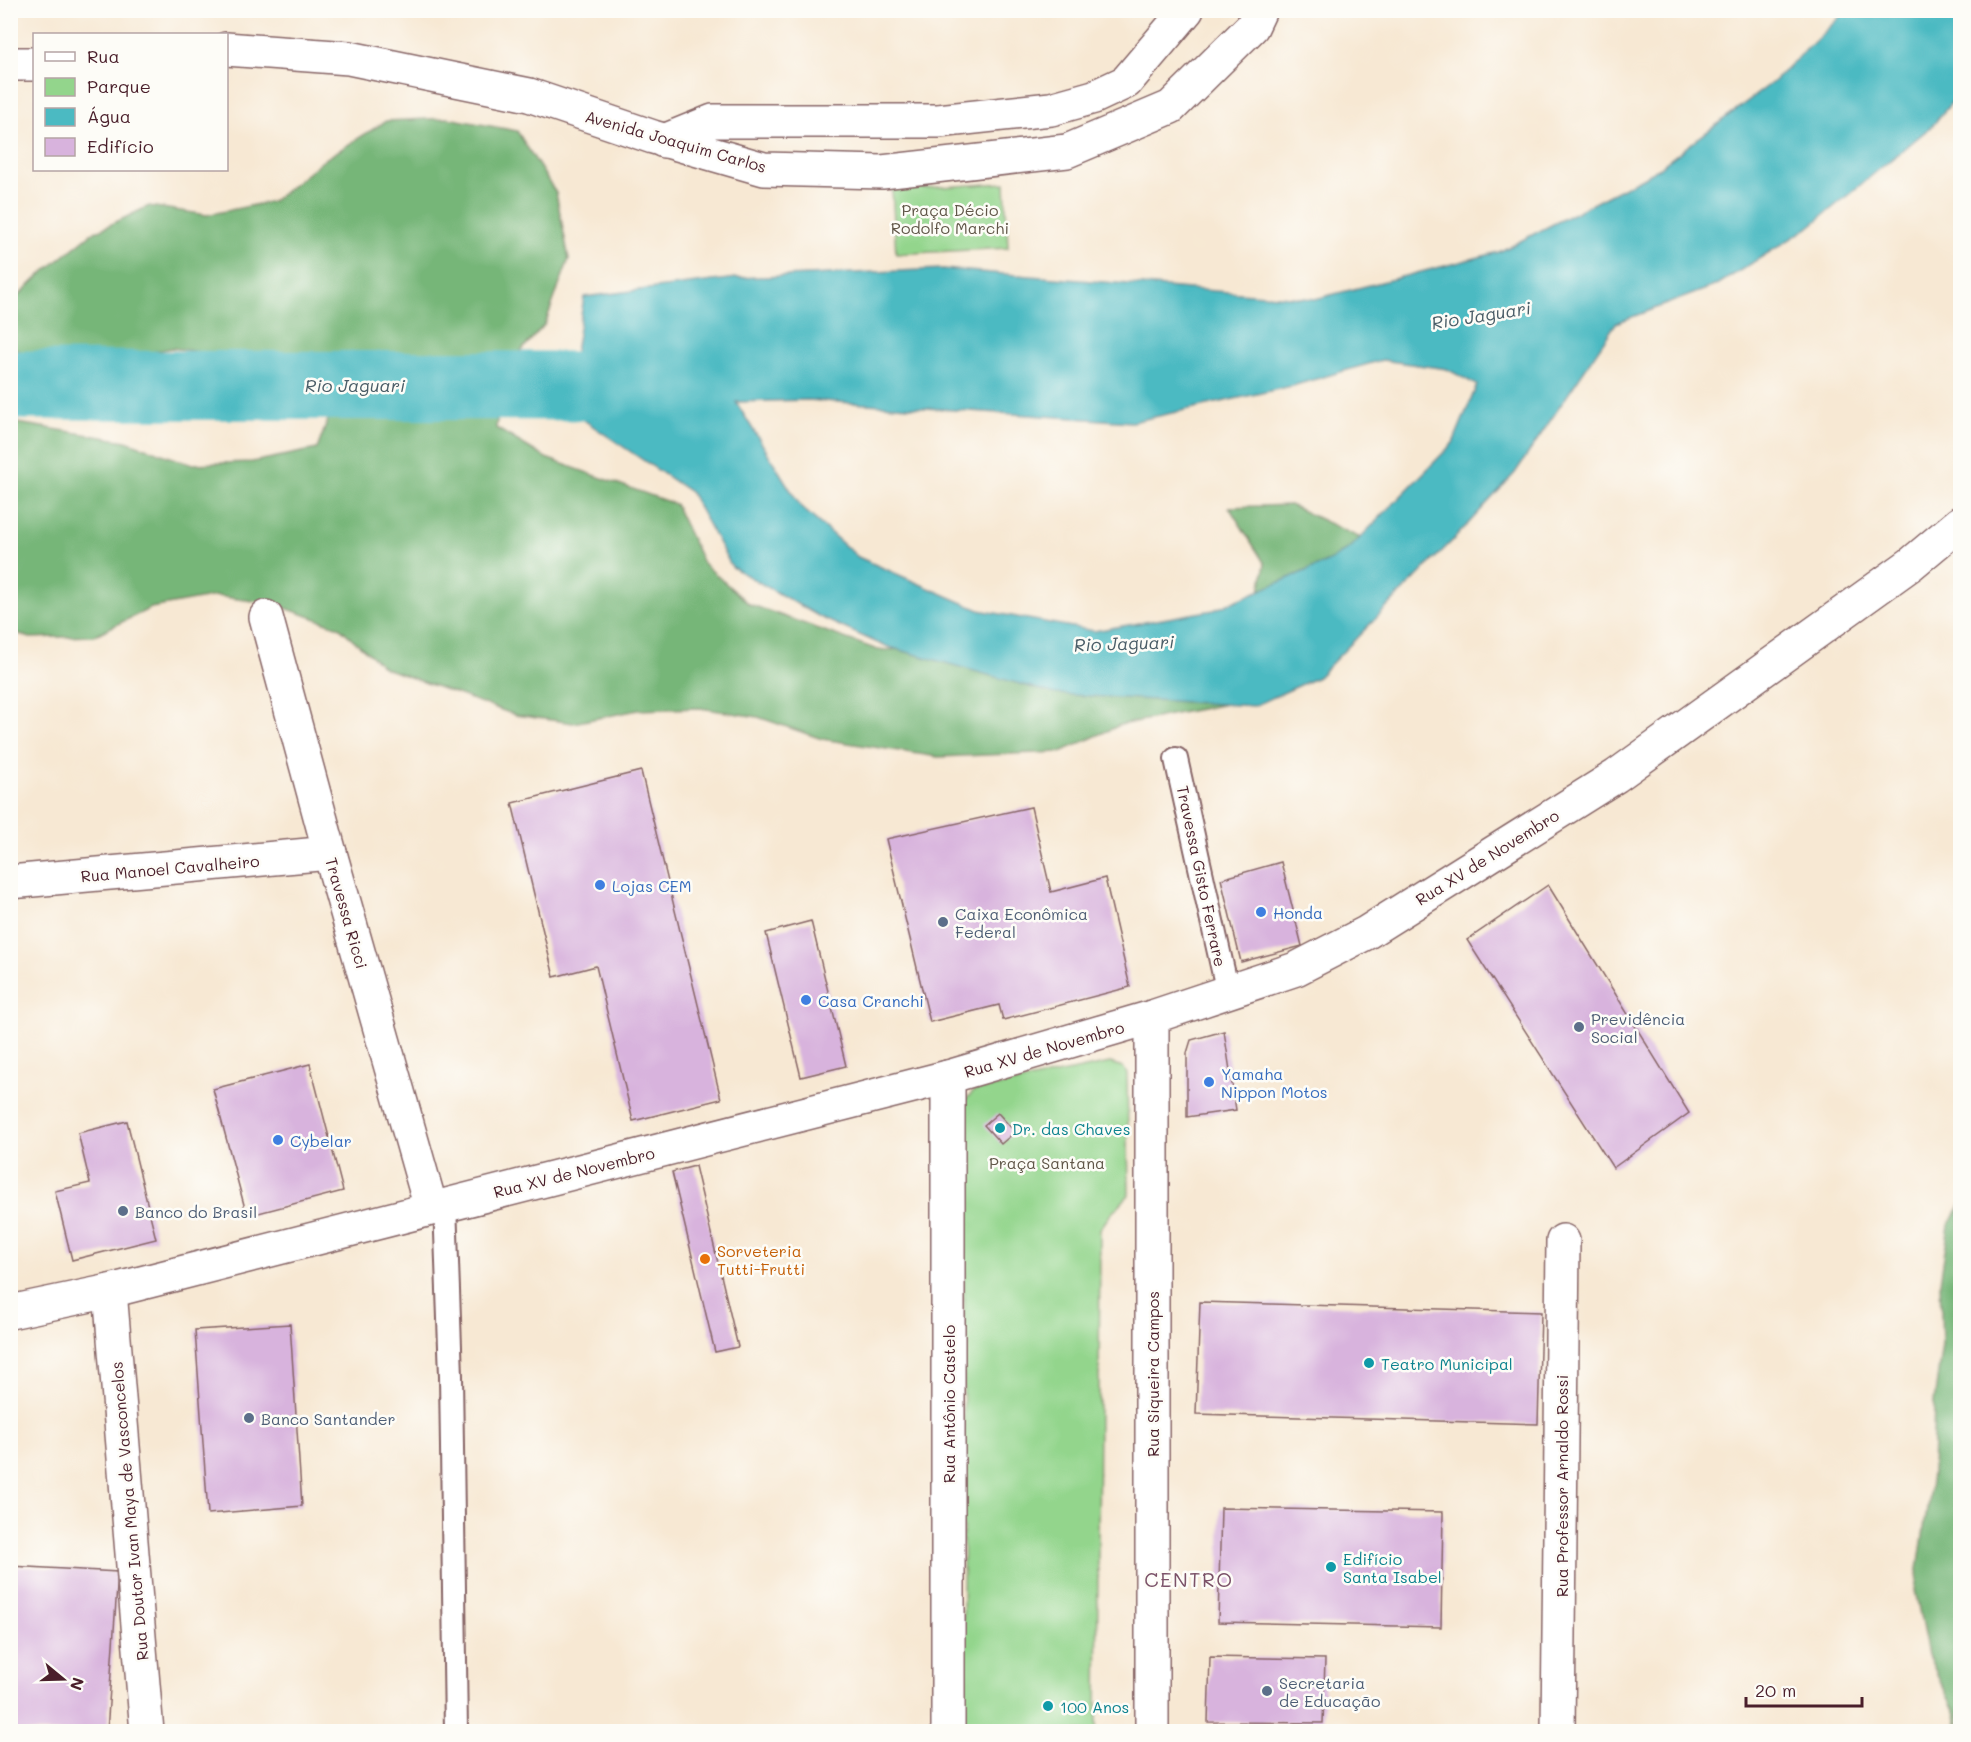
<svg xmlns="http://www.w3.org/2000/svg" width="1971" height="1742" font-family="Mali,sans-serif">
	<rect width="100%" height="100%" fill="#fdfcf7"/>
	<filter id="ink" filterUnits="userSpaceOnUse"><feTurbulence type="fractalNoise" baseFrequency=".0167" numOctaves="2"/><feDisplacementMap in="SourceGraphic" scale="12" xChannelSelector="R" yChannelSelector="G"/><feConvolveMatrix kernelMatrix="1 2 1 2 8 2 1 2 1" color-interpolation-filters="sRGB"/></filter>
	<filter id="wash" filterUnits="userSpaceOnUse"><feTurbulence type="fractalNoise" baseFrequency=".008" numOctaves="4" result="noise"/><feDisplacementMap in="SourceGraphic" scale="24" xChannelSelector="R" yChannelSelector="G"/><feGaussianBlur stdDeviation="1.35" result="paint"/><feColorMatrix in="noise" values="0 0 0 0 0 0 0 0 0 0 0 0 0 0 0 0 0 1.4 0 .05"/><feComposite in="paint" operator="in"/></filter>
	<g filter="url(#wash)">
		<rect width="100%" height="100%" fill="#f7e8d3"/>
		<g fill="#93d58c" stroke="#6e7a5c" stroke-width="1.5">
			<path d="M1005 183 1008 248 896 254 892 190Z"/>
			<path d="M1110 1063 1123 1067 1127 1074 1129 1195 1110 1215 1100 1229 1097 1731 963 1732 964 1101 974 1091Z"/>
		</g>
		<g fill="#76b678" stroke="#606a52" stroke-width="1.5">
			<path d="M448 118 517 131 556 193 569 259 545 324 504 370 496 428 546 458 675 504 703 563 749 604 878 650 940 648 1254 625 1265 564 1229 507 1290 505 1410 561 1251 699 1120 725 1061 752 938 757 822 739 758 717 700 708 638 710 573 723 515 715 385 668 339 627 274 604 216 596 151 608 93 636 30 638 11 631V422L126 441 190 464 252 462 317 449 341 385 291 355 229 356 172 348 106 361 33 359 11 346V303L39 276 91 234 149 206 207 215 273 201 325 159 386 121Z"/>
			<path d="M1960 1206V1731L1959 1732 1956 1714 1928 1655 1915 1590 1932 1474 1934 1402 1942 1344 1940 1282 1949 1225Z"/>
		</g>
		<path fill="#4bbac2" stroke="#4a6c76" stroke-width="1.5" fill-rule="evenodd" d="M1846 11H1960V92L1933 125 1808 228 1717 285 1616 323 1515 473 1455 538 1318 677 1254 706 1055 694 882 645 820 617 732 567 690 492 566 408 584 297 737 278 943 269 1315 299 1499 252 1652 173 1773 82ZM1382 360 1447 369 1477 385 1453 443 1351 547 1331 560 1214 610 1094 631 979 610 858 557 801 507 736 402 808 400 1132 422 1292 386Z"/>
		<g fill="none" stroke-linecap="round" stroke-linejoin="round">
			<path stroke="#4bbac2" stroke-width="69" d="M10 385 665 386"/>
		</g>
		<g id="blocks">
			<g fill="#d8b3dd">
				<path d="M641 771 721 1099 633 1121 596 966 554 977 512 803Z"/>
				<path d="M1031 807 1051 892 1105 878 1130 987 1003 1020 999 1005 930 1022 886 839Z"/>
				<path d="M1281 862 1302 946 1241 962 1221 879Z"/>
				<path d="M1548 885 1689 1113 1613 1168 1467 940Z"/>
				<path d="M811 921 846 1066 801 1077 766 933Z"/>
				<path d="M1224 1031 1236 1110 1187 1117V1053L1191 1040Z"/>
				<path d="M310 1064 343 1191 247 1216 213 1089Z"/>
				<path d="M998 1113 1015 1132 1001 1144 984 1125Z"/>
				<path d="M127 1121 156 1239 72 1260 55 1191 90 1183 78 1133Z"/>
				<path d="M695 1166 738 1347 715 1352 672 1172Z"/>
				<path d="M1200 1302 1541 1312 1538 1424 1196 1414Z"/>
				<path d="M290 1324 302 1506 208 1514 195 1330Z"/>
				<path d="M1221 1508 1443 1512 1441 1627 1218 1622Z"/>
				<path d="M10 1566 118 1572 107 1732H10Z"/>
				<path d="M1210 1657 1325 1659 1323 1723 1208 1722Z"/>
			</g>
		</g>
	</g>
	<g filter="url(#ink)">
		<use href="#blocks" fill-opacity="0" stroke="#876566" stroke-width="1.5"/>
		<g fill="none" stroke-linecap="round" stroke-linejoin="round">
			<defs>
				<g id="service">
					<path d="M1176 759 1228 993"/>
					<path d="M445 1204 451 1376 456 1732"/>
				</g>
				<g id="minor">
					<path d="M664 141 713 121H938L1051 109 1094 97 1126 82 1187 10"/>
					<path d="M266 617 330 853 431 1208"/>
					<path d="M10 882 330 853"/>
					<path d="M110 1291 147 1732"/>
					<path d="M948 1732V1077"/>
					<path d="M1558 1732 1563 1241"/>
				</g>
				<g id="tertiary">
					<path d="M226 49 349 58 529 95 653 137 764 169 882 172 1067 151 1171 107 1252 27 1260 10"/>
					<path d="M10 64H34"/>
				</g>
				<g id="secondary">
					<path d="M1152 1017V1732"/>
					<path d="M10 1312 110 1291 948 1077 1152 1017 1296 969 1366 933 1616 776 1911 564 1960 523"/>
				</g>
			</defs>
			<use href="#service" stroke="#876566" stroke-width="26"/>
			<use href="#minor" stroke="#876566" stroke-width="36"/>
			<use href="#tertiary" stroke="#876566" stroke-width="36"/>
			<use href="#secondary" stroke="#876566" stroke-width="36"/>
			<use href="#service" stroke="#fff" stroke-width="22"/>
			<use href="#minor" stroke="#fff" stroke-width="33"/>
			<use href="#tertiary" stroke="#fff" stroke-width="33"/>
			<use href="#secondary" stroke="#fff" stroke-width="33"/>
		</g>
	</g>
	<g fill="#3f7fe0" stroke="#fdfcf7" stroke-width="2">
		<circle cx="600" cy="885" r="6"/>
		<circle cx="1261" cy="912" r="6"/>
		<circle cx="806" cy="1000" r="6"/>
		<circle cx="1209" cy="1082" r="6"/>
		<circle cx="278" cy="1140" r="6"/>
	</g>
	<g fill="#5c6f8a" stroke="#fdfcf7" stroke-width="2">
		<circle cx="943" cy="922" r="6"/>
		<circle cx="1579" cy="1027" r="6"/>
		<circle cx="123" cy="1211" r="6"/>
		<circle cx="249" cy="1418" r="6"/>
		<circle cx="1267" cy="1691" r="6"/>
	</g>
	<g fill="#0f9aa8" stroke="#fdfcf7" stroke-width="2">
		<circle cx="1000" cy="1128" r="6"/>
		<circle cx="1369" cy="1363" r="6"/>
		<circle cx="1331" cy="1567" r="6"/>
		<circle cx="1048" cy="1706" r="6"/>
	</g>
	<circle fill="#e8710a" stroke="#fdfcf7" stroke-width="2" cx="705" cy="1259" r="6"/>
	<g text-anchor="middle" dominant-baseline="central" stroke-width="5" stroke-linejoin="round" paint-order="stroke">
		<g font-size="16" fill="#4a1f2b" stroke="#fdfcf7">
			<text transform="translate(676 141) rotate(16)">Avenida Joaquim Carlos</text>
			<text transform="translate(1487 857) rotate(-32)">Rua XV de Novembro</text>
			<text transform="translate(170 868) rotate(-5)">Rua Manoel Cavalheiro</text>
			<text transform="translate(1202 876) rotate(78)">Travessa Gisto Ferrare</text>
			<text transform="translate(347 913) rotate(74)">Travessa Ricci</text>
			<text transform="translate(1044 1049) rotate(-16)">Rua XV de Novembro</text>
			<text transform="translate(574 1172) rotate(-14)">Rua XV de Novembro</text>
			<text transform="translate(1152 1374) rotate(-90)">Rua Siqueira Campos</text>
			<text transform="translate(948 1404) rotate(-90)">Rua Antônio Castelo</text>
			<text transform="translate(1561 1486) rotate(-90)">Rua Professor Arnaldo Rossi</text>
			<text transform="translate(129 1511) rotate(-95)">Rua Doutor Ivan Maya de Vasconcelos</text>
		</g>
		<g font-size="16" fill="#605648" stroke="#fdfcf7">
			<text x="950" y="209">Praça Décio<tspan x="950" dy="18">Rodolfo Marchi</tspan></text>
			<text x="1047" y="1162">Praça Santana</text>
		</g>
		<g font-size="16" fill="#366cbe" stroke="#fdfcf7" text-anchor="start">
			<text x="612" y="885">Lojas CEM</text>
			<text x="1273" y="912">Honda</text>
			<text x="818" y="1000">Casa Cranchi</text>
			<text x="1221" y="1073">Yamaha<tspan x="1221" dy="18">Nippon Motos</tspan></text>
			<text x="290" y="1140">Cybelar</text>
		</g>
		<g font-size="16" fill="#4e5e75" stroke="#fdfcf7" text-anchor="start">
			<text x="955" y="913">Caixa Econômica<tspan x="955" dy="18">Federal</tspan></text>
			<text x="1591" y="1018">Previdência<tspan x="1591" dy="18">Social</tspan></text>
			<text x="135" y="1211">Banco do Brasil</text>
			<text x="261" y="1418">Banco Santander</text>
			<text x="1279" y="1682">Secretaria<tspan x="1279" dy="18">de Educação</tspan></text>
		</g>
		<g font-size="16" fill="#0d838f" stroke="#fdfcf7" text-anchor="start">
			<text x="1012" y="1128">Dr. das Chaves</text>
			<text x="1381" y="1363">Teatro Municipal</text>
			<text x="1343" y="1558">Edifício<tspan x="1343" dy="18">Santa Isabel</tspan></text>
			<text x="1060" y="1706">100 Anos</text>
		</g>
		<g font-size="16" fill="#c56008" stroke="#fdfcf7" text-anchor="start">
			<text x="717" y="1250">Sorveteria<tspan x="717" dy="18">Tutti-Frutti</tspan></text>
		</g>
		<g font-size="18" font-style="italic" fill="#4a5d67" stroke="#fdfcf7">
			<text transform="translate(1481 315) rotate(-9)">Rio Jaguari</text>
			<text x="355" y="385">Rio Jaguari</text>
			<text transform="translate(1124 643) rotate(-2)">Rio Jaguari</text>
		</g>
		<g font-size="20" letter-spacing="1.5" fill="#7c5369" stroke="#fdfcf7">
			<text x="1189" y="1579">CENTRO</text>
		</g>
	</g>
	<rect width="1971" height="1742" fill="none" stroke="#fdfcf7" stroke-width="36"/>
	<rect x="33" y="33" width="195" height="138" fill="#fdfcf7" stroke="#b5a4a5" stroke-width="1.5"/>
	<rect x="45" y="52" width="30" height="9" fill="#ffffff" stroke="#b5a4a5" stroke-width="1.5"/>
	<text x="87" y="63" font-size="18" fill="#4a1f2b">Rua</text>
	<rect x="45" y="78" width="30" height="18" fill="#93d58c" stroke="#b5a4a5" stroke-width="1.5"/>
	<text x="87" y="93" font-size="18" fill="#4a1f2b">Parque</text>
	<rect x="45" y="108" width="30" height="18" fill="#4bbac2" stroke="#b5a4a5" stroke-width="1.5"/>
	<text x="87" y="123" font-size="18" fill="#4a1f2b">Água</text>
	<rect x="45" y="138" width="30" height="18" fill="#d8b3dd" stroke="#b5a4a5" stroke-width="1.5"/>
	<text x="87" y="153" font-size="18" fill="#4a1f2b">Edifício</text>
	<g transform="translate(63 1679) rotate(109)" stroke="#fdfcf7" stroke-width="4.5" paint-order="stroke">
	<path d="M0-4.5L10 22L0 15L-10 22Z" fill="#4a1f2b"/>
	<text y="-9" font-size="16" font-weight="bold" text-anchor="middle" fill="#4a1f2b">N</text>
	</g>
	<path d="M1746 1697v9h116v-9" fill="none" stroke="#4a1f2b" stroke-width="3"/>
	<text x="1755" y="1697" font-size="18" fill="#4a1f2b" stroke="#fdfcf7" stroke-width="4.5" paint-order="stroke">20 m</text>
</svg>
